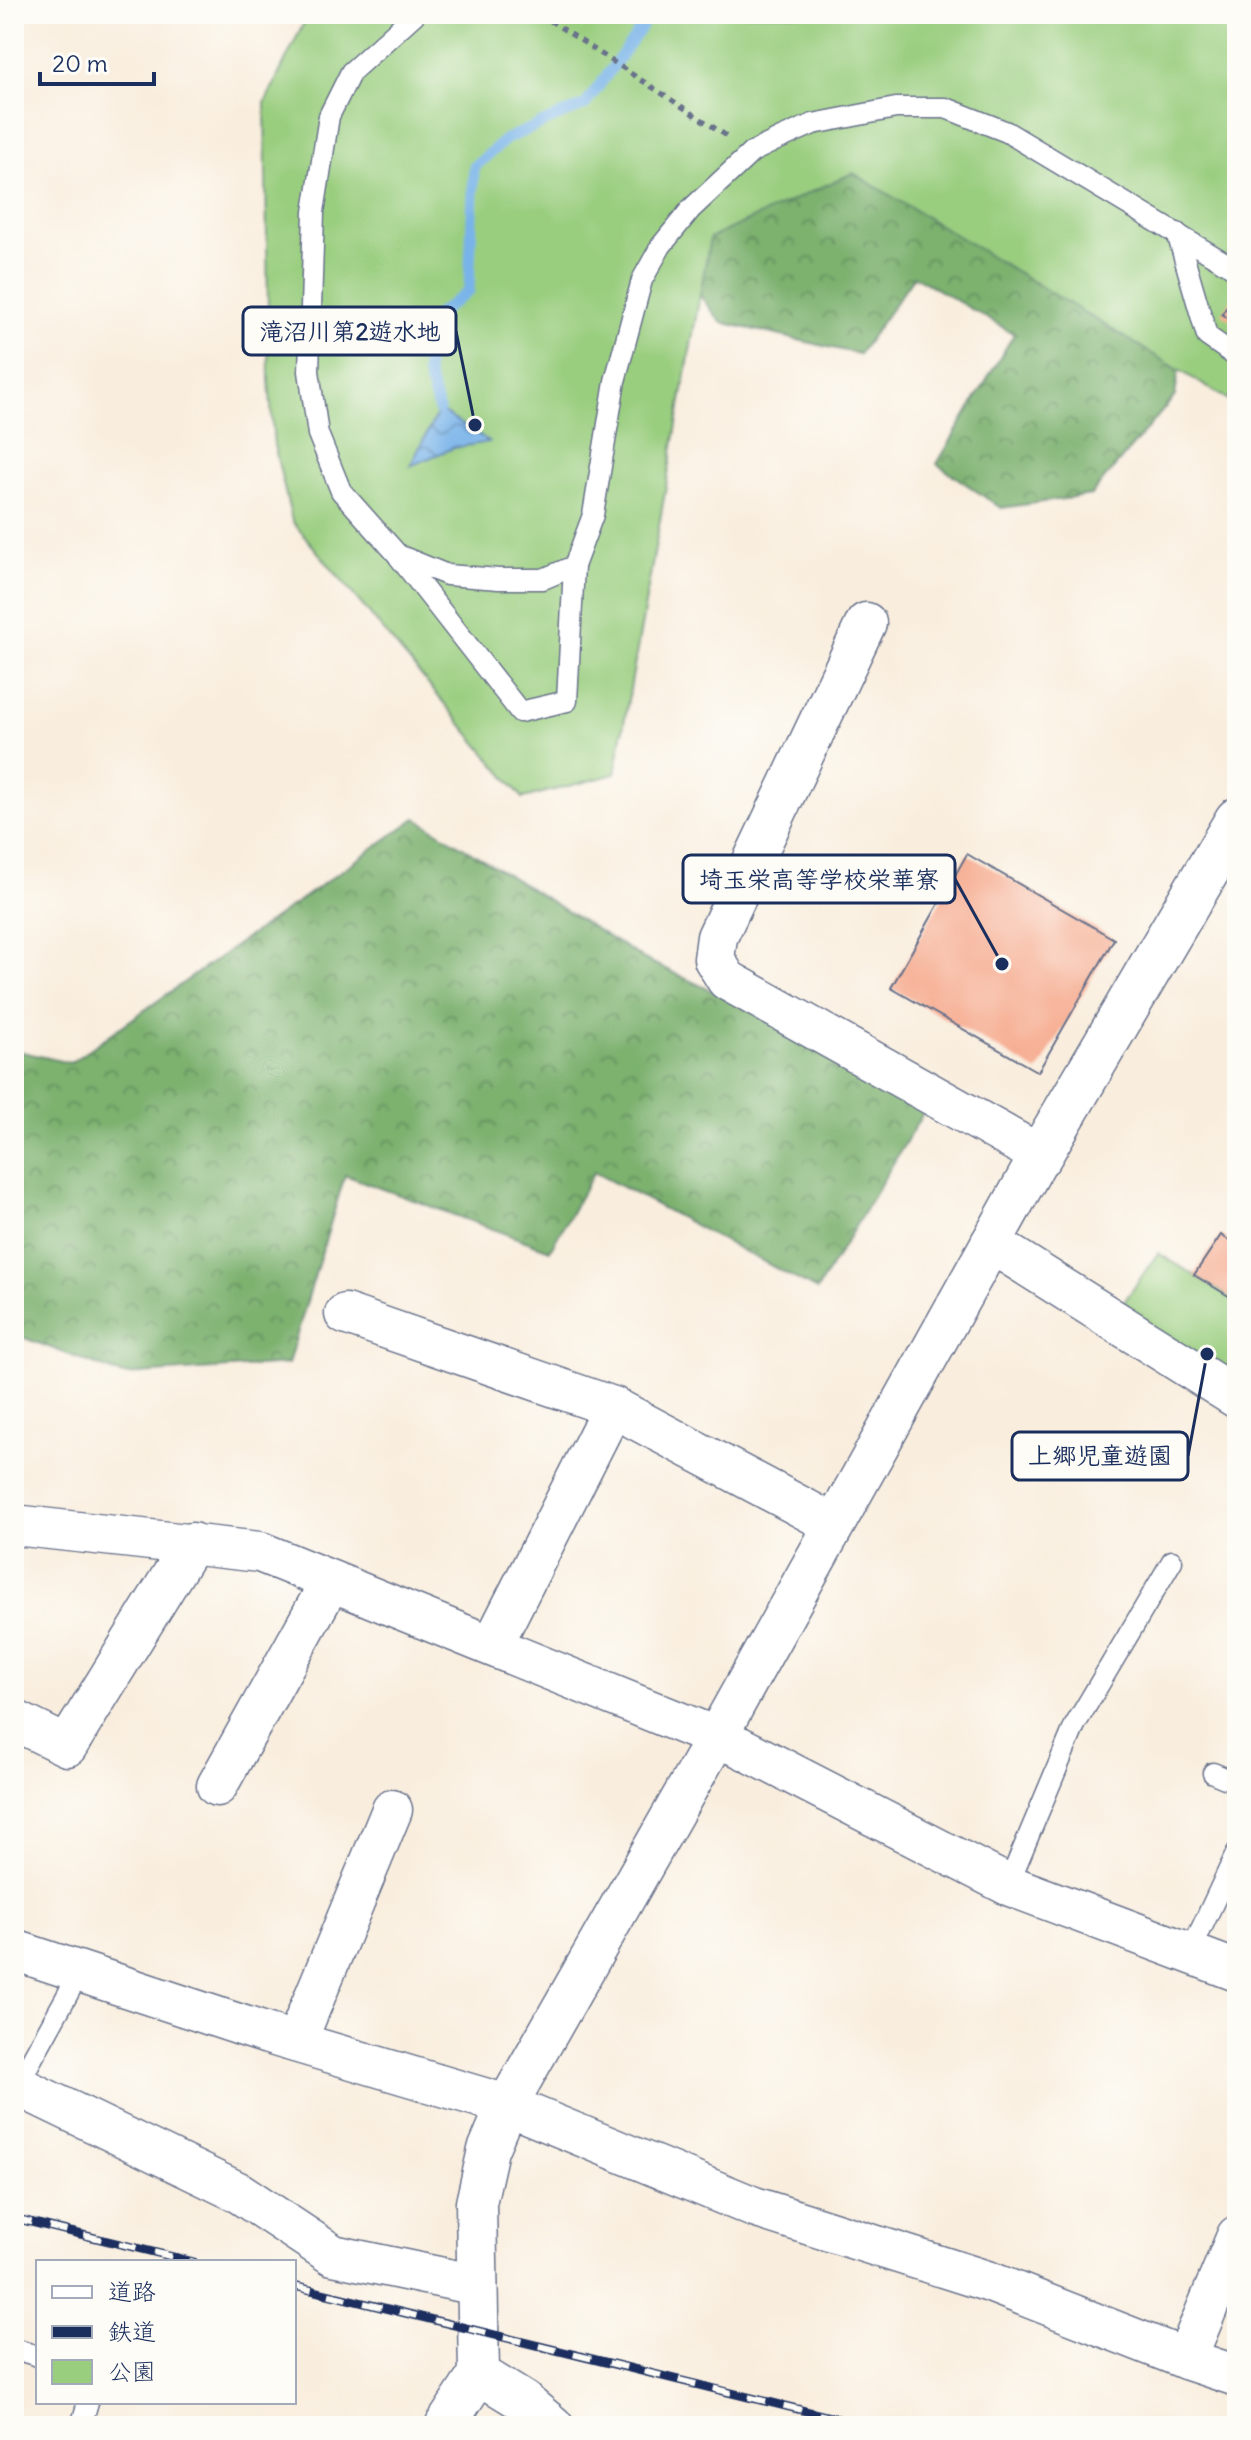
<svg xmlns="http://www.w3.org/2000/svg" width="1251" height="2440" font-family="Delius,'Klee One',sans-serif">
	<defs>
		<pattern id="forest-crowns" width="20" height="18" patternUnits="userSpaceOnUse" patternTransform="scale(2)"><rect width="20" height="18" fill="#7bb16e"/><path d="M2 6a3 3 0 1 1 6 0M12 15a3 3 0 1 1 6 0" fill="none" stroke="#64905e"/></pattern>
		<pattern id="water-waves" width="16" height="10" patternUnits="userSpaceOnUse" patternTransform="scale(2)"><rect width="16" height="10" fill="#78b3e9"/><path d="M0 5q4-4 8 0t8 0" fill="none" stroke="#6292c0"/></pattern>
	</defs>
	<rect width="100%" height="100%" fill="#fdfcf7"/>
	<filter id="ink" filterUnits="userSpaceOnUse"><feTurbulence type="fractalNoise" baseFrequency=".0125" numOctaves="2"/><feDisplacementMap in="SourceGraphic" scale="16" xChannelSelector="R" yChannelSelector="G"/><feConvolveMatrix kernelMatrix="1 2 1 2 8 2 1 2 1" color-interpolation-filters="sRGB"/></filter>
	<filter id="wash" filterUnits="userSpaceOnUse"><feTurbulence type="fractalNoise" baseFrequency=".006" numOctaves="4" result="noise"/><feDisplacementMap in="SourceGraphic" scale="32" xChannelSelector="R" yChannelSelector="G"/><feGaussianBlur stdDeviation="1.8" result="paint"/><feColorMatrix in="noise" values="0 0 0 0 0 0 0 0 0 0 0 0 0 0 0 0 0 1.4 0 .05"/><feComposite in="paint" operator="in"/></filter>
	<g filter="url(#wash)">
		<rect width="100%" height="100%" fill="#f9eede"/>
		<g fill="url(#forest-crowns)" stroke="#4b7066" stroke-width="2">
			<path d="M779 139 1186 321 1175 396 1091 495 1001 508 937 464 1014 334 914 276 859 354 721 322 661 246Z"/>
			<path d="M416 818 644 959 934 1095 817 1290 594 1172 550 1250 345 1175 288 1364 123 1375 14 1334V1050L70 1063Z"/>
		</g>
		<g fill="#9ace7f" stroke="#5a7e6e" stroke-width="2">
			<path d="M308 14H1237V405L853 173 710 238 615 774 523 798 292 521 274 445 269 380 265 103Z"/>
			<path d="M1158 1253 1237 1301V1396L1117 1312Z"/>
		</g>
		<path fill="url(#water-waves)" stroke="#4a71a4" stroke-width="2" d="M439 410 489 442 453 448 410 466Z"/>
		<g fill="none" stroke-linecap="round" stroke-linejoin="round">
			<path stroke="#78b3e9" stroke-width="11" d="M439 410 427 374 426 323 469 291 474 167 506 139 585 105 642 27 634 14"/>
		</g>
		<g id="blocks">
			<g fill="#f6ac90">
				<path d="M1237 291V325L1222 314Z"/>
				<path d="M967 854 1114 939 1038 1072 891 988Z"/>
				<path d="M1221 1235 1237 1246V1301L1194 1275Z"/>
			</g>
		</g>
	</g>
	<g filter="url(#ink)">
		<use href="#blocks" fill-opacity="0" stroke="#69728b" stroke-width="2"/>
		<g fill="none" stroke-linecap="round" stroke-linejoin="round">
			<defs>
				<g id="lane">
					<path d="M415 14 351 72 329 116 314 212 309 371 318 434 341 491 398 555 447 575 499 579H543L574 566 593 515 615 381 642 280 661 246 691 209 752 152 779 139 813 124 896 108H946L1007 132 1237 270"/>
					<path d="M1177 233 1207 336 1237 357"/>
					<path d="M399 557 520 712 567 701 574 566"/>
					<path d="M1213 1773 1237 1783"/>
					<path d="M1008 1885 1075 1725 1172 1561"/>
					<path d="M1189 1955 1237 1852"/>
					<path d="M17 2086 80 1972"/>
					<path d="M14 2349 38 2356"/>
					<path d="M81 2426 88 2402"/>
				</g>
				<g id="street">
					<path d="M991 1243 1237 1398"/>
					<path d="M345 1314 613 1407 833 1524"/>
					<path d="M14 1525 260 1552 740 1747 1008 1885 1237 1971"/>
					<path d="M493 1644 613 1407"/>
					<path d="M14 1720 67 1746 192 1543"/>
					<path d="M217 1786 331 1581"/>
					<path d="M14 1950 268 2034 507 2105 754 2207 990 2282 1186 2359 1237 2376"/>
					<path d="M296 2042 392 1810"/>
					<path d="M14 2084 238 2192 333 2255 477 2285"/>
					<path d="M1186 2359 1237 2236"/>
					<path d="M479 2374 523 2401 553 2426"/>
					<path d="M445 2426 479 2374 476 2203 488 2150 507 2105 716 1738 1040 1155 727 980 714 959 717 937 866 623"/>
				</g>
				<path id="secondary" d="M1040 1155 1237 820"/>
			</defs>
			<use href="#lane" stroke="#69728b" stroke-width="23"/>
			<use href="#street" stroke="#69728b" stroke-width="43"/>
			<use href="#secondary" stroke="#69728b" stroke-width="47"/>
			<path stroke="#69728b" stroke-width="5" stroke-dasharray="6 6" stroke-linecap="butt" d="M540 14 727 136"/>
			<use href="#lane" stroke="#fff" stroke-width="20"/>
			<use href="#street" stroke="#fff" stroke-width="40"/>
			<use href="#secondary" stroke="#fff" stroke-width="44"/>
			<defs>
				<g id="rail">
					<path d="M14 2218 194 2262"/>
					<path d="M294 2286 867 2426"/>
				</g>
			</defs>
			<use href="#rail" stroke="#1b2f5e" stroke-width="9"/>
			<use href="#rail" stroke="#fdfcf7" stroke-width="6" stroke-dasharray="18" stroke-linecap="butt"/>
		</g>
	</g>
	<path fill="none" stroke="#1b2f5e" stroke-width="3" d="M475 425L456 331M1002 964L955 879M1207 1354L1188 1456"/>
	<g fill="#1b2f5e" stroke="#fdfcf7" stroke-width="3">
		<circle cx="475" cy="425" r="8"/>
		<circle cx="1002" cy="964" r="8"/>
		<circle cx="1207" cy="1354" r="8"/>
	</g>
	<g fill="#fdfcf7" stroke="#1b2f5e" stroke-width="3">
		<rect x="243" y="307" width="213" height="48" rx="8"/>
		<rect x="683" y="855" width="272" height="48" rx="8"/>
		<rect x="1012" y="1432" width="176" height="48" rx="8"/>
	</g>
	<g font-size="24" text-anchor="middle" font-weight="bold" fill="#1b2f5e">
		<text x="350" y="340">滝沼川第2遊水地</text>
		<text x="819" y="888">埼玉栄高等学校栄華寮</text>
		<text x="1100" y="1464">上郷児童遊園</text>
	</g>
	<rect width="1251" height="2440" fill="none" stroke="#fdfcf7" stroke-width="48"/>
	<rect x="36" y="2260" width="260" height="144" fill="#fdfcf7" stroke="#a3aaba" stroke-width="2"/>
	<rect x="52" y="2286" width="40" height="12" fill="#ffffff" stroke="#a3aaba" stroke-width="2"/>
	<text x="108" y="2300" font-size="24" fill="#1b2f5e">道路</text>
	<rect x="52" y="2326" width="40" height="12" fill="#1b2f5e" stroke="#a3aaba" stroke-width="2"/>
	<text x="108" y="2340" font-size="24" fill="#1b2f5e">鉄道</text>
	<rect x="52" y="2360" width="40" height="24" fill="#9ace7f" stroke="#a3aaba" stroke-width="2"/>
	<text x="108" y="2380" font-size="24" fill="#1b2f5e">公園</text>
	<path d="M40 72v12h114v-12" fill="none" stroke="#1b2f5e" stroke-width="4"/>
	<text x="52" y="72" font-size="24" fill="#1b2f5e" stroke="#fdfcf7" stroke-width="6" paint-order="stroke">20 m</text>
</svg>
